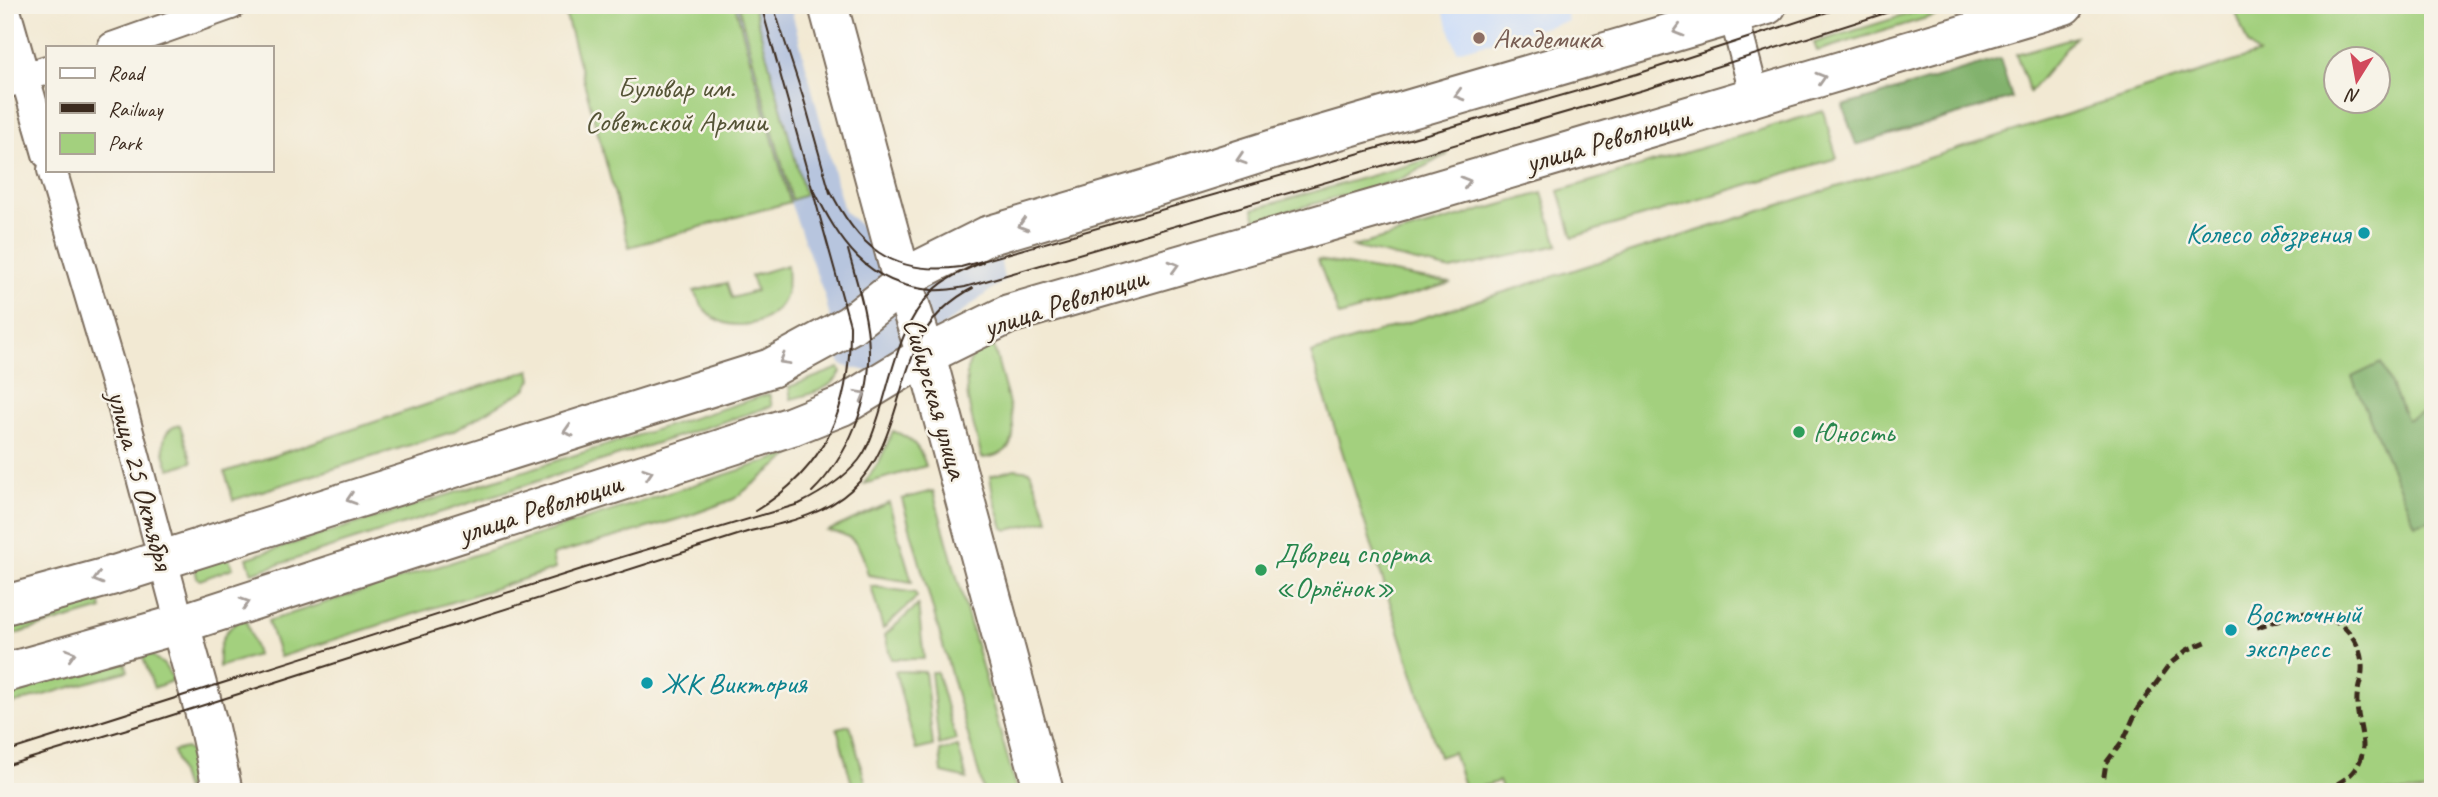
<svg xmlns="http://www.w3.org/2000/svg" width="2438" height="797" font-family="Caveat,sans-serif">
	<rect width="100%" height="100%" fill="#f7f3e8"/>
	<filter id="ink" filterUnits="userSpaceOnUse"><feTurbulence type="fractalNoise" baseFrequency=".0143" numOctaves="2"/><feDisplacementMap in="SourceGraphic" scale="14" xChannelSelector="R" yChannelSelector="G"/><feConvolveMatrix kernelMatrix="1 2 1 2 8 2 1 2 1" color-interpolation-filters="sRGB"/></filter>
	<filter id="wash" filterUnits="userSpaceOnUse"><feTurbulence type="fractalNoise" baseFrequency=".00686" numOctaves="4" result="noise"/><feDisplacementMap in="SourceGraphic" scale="28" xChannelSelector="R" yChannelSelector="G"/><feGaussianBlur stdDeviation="1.57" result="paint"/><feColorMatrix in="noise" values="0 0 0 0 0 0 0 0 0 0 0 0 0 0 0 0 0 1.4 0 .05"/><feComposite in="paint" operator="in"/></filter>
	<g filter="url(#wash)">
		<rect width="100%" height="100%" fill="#f2e9d3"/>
		<path fill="#cadcf9" d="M1441 5H1564L1568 21 1457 51Z"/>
		<path fill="#b7c5de" d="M735 5H790L844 211 879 242 918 258 999 251 1004 280 940 329 918 383 841 365 825 297 790 202Z"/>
		<g fill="#a3d07e" stroke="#6f7d4e" stroke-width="2" fill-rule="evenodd">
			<path d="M563 5H735L790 202 629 247Z"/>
			<path d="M738 5H753L805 195 792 200Z"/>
			<path d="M1938 5H1970L1817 51 1814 43Z"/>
			<path d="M2233 5H2433V792H1504L1499 781 1466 792 1453 752 1439 757 1311 353 2258 54 2248 44ZM2336 60H2378V102H2336Z"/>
			<path d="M2075 37 2069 45 2030 92 2016 54Z"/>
			<path d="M1823 111 1837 158 1573 237 1559 191Z"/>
			<path d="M1448 154 1399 180 1256 220 1253 209Z"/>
			<path d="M1542 193 1558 245 1451 270 1353 247Z"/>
			<path d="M1318 260 1451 283 1339 316Z"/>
			<path d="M787 265C788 279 789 296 779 307 760 329 725 332 705 310 701 306 698 297 694 291L727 283 732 298 756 291 751 276Z"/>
			<path d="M993 343C998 361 1002 379 1007 396 1014 426 1024 455 982 458 976 431 956 378 974 354 978 348 987 346 993 343Z"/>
			<path d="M839 368 841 372C833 389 808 395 791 399L789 387Z"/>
			<path d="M530 370 532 379 526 389 452 432 233 500 225 472Z"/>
			<path d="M769 394 772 406 252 573 247 558Z"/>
			<path d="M180 425 192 462 170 469C162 454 158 429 180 425Z"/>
			<path d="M893 431C912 438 920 447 926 466L864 484 880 460Z"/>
			<path d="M793 453 734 499 686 517 552 555 555 569 280 657 268 621Z"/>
			<path d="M1015 469 1030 471 1049 520 1008 530 1003 528 993 495 990 476Z"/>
			<path d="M933 491 1017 792H984L902 499Z"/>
			<path d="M889 503 912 582 868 575C862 549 857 534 828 531Z"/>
			<path d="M227 555 233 568 200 580 197 578 195 568Z"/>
			<path d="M871 586 915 593 917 597 883 629Z"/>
			<path d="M97 593 102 609 5 637V621Z"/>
			<path d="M918 605 924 659H891L885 635Z"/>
			<path d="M245 617 257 655 219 667C217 643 224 628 245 617Z"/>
			<path d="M150 654 164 665 174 680 154 688 142 655Z"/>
			<path d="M123 656 128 671 5 706V690Z"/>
			<path d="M895 671 925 672 933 746 916 750Z"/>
			<path d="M937 672 956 740 939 745 931 672Z"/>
			<path d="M850 725 868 792H854L837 728Z"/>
			<path d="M958 747 967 779 942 773 940 751Z"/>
			<path d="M186 748 191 752C192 766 197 779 185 790L173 751Z"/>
		</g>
		<g fill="#82b26d" stroke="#5e6e46" stroke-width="2">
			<path d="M2000 59 2012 98 1856 145 1843 106Z"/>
			<path d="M2381 363 2407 420 2433 408V519L2415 524 2352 377Z"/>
		</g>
	</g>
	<g filter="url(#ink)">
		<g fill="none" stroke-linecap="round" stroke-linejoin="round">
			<defs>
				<g id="street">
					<path d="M1731 5 1755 97"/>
					<path d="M5 7 47 154"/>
					<path d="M112 47 231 5"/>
					<path d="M5 84 47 70"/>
					<path d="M52 170 122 406 180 624"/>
				</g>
				<g id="secondary">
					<path d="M828 5 903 283 926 355 1044 792"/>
					<path d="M5 605 111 576 771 368 850 325 921 269 987 236 1157 186 1277 148 1767 5"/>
					<path d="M180 624 209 728 223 792"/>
					<path d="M5 673 180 624 792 426 842 406 926 355 1009 314 1401 201 2064 5"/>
				</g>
			</defs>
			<use href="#street" stroke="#7b6d5d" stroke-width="32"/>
			<use href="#secondary" stroke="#7b6d5d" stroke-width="42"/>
			<use href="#street" stroke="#fff" stroke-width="28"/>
			<use href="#secondary" stroke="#fff" stroke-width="38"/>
			<g stroke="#3b2a1e" stroke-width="2">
				<path d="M773 5 804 100 830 193"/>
				<path d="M828 186C857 247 891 276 961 267L1637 74 1849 5"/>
				<path d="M813 188C839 241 866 285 932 290 942 291 954 289 965 287L1643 90 1911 5"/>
				<path d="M812 492C848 457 871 401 869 350 868 316 857 283 848 250"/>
				<path d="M755 511C827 468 851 406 850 325L761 5"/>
				<path d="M5 752 585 568 799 504C821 493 843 480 859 460 869 447 874 430 879 415 892 374 900 324 932 292 946 278 965 270 983 262"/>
				<path d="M5 766 157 720 747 532C783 523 823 516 851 490 915 432 885 333 973 288"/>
			</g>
			<g stroke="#3b2a1e" stroke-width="5" stroke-dasharray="10 5" stroke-linecap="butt">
				<path d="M2257 627C2273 622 2291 615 2309 614 2338 613 2360 637 2362 665 2363 676 2358 686 2357 697 2356 713 2362 729 2363 745 2363 772 2340 785 2318 792"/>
				<path d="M2104 792 2103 782 2106 763 2124 739 2138 708 2171 663 2187 650 2208 641"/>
			</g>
		</g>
		<defs><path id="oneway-chevron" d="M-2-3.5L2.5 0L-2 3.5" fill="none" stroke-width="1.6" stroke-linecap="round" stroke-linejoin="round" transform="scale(1.75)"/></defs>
		<g stroke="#a79f9a">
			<use href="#oneway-chevron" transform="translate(1678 31) rotate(164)"/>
			<use href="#oneway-chevron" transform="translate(1821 78) rotate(-17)"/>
			<use href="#oneway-chevron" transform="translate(1459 95) rotate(164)"/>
			<use href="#oneway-chevron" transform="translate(1241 159) rotate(162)"/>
			<use href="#oneway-chevron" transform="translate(1466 182) rotate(-16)"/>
			<use href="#oneway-chevron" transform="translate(1023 225) rotate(164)"/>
			<use href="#oneway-chevron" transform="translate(1174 266) rotate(-16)"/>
			<use href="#oneway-chevron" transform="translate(784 360) rotate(151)"/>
			<use href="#oneway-chevron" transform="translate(861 395) rotate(-30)"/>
			<use href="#oneway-chevron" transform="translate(568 431) rotate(163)"/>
			<use href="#oneway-chevron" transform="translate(648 473) rotate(-18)"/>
			<use href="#oneway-chevron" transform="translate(351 499) rotate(162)"/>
			<use href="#oneway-chevron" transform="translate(98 579) rotate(164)"/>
			<use href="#oneway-chevron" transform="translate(245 603) rotate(-18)"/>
			<use href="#oneway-chevron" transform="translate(71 654) rotate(-16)"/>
		</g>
	</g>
	<circle fill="#8d6e63" stroke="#f7f3e8" stroke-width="2.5" cx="1479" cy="38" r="7"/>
	<g fill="#0f9aa8" stroke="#f7f3e8" stroke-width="2.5">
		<circle cx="2364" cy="233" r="7"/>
		<circle cx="2231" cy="630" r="7"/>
		<circle cx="647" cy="683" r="7"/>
	</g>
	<g fill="#2e9e5b" stroke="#f7f3e8" stroke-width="2.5">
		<circle cx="1799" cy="432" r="7"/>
		<circle cx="1261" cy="570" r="7"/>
	</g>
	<g text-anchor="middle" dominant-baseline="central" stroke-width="5" stroke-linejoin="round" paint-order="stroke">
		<g font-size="30" fill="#785e54" stroke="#f7f3e8" text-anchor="start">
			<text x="1493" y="38">Академика</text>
		</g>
		<g font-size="30" fill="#555436" stroke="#f7f3e8">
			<text x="676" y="87">Бульвар им.<tspan x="676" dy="34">Советской Армии</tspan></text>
		</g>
		<g font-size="30" fill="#3b2a1e" stroke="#f7f3e8">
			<text transform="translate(1608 140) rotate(-16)">улица Революции</text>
			<text transform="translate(1065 302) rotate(-18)">улица Революции</text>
			<text transform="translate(936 398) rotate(74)">Сибирская улица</text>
			<text transform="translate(141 480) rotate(75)">улица 25 Октября</text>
			<text transform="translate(540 508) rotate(-18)">улица Революции</text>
		</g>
		<g font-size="30" fill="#0d838f" stroke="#f7f3e8" text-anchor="start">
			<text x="2350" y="233" text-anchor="end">Колесо обозрения</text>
			<text x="2245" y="613">Восточный<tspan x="2245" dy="34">экспресс</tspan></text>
			<text x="661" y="683">ЖК Виктория</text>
		</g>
		<g font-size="30" fill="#27864d" stroke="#f7f3e8" text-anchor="start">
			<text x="1813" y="432">Юность</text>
			<text x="1275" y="553">Дворец спорта<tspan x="1275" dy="34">«Орлёнок»</tspan></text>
		</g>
	</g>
	<rect width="2438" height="797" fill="none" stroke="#f7f3e8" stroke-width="28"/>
	<rect x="46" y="46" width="228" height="126" fill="#f7f3e8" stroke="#aca397" stroke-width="2"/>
	<rect x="60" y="68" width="35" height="10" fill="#ffffff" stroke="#aca397" stroke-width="2"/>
	<text x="108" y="80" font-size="21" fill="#3b2a1e">Road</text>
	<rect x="60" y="103" width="35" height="10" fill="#3b2a1e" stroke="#aca397" stroke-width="2"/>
	<text x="108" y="116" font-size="21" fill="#3b2a1e">Railway</text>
	<rect x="60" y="133" width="35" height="21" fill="#a3d07e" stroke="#aca397" stroke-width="2"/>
	<text x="108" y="150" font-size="21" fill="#3b2a1e">Park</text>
	<g transform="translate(2357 80) rotate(191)"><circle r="33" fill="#f7f3e8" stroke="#aca397" stroke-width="2"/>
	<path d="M0-5L12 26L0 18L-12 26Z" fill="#d1495b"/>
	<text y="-10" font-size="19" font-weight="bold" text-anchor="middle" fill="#3b2a1e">N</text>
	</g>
</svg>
